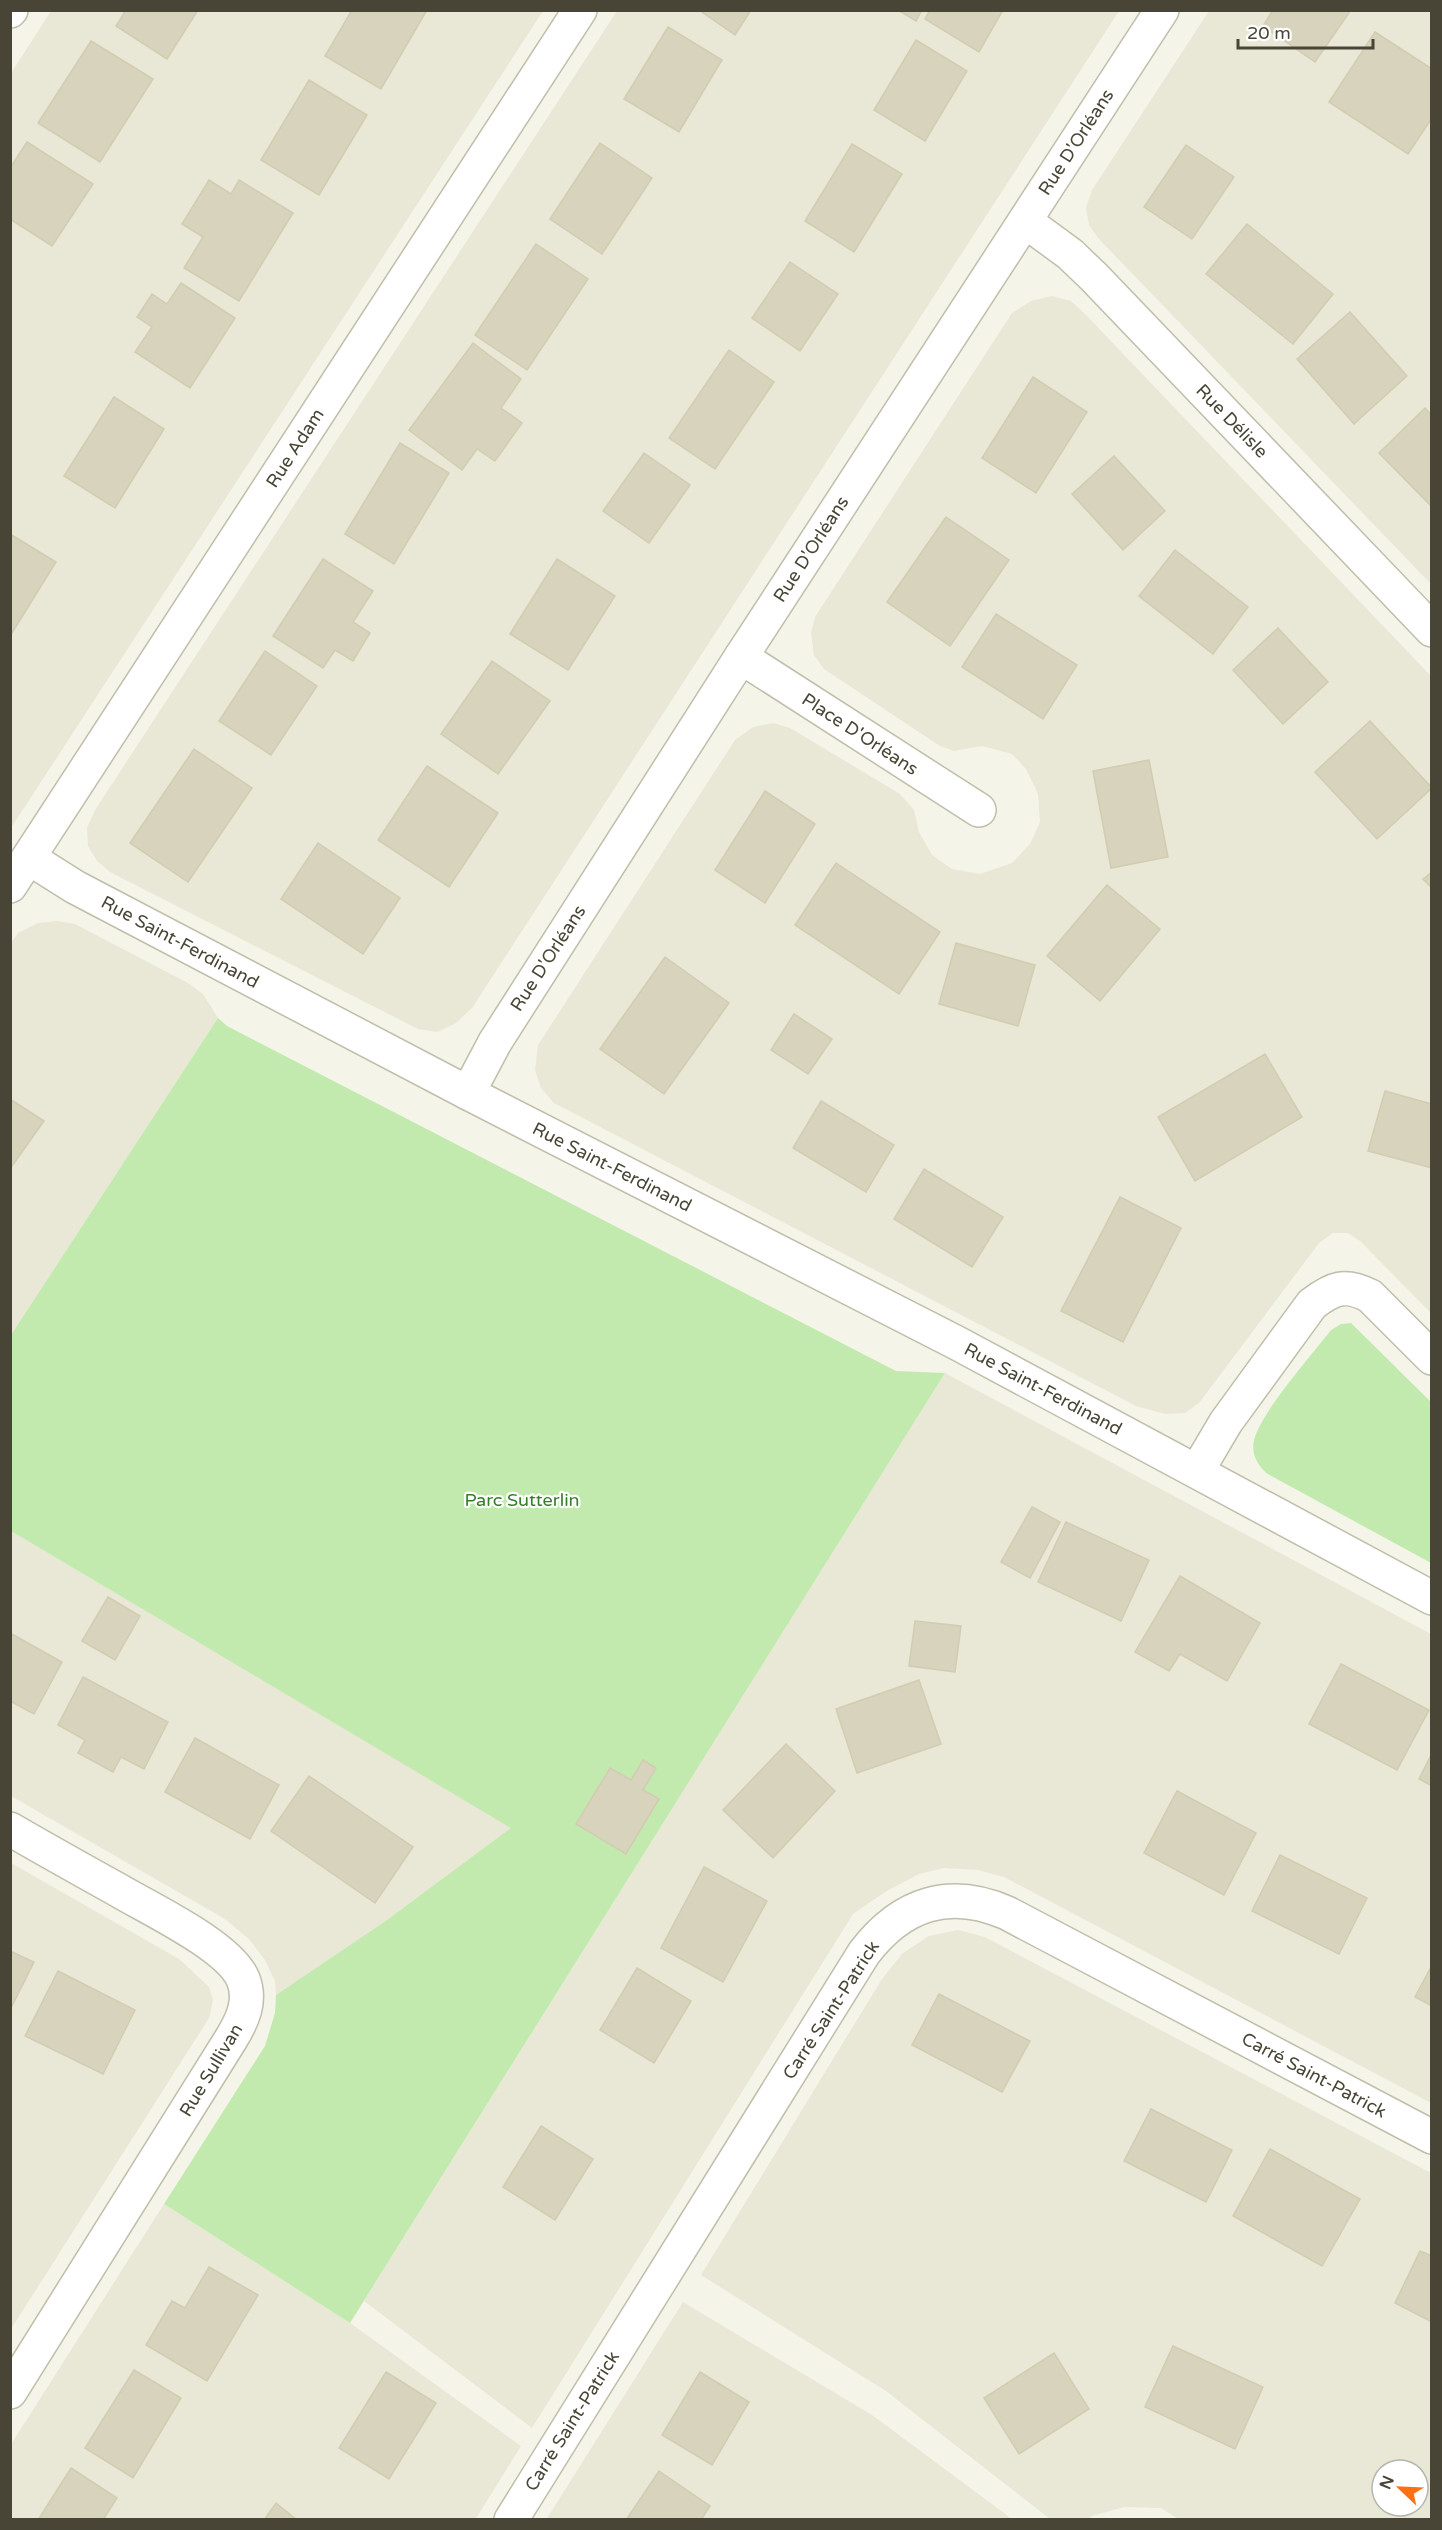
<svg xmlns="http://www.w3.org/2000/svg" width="1442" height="2530" font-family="'Varela Round',sans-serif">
	<rect width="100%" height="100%" fill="#f4f4e8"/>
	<g fill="#e9e7d6" fill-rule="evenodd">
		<path d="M51 11H543L11 828V73Z"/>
		<path d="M617 11H1119L472 1008 456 1023 437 1032 418 1029 110 872 97 861 88 846 87 828 95 810Z"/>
		<path d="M1209 11H1431V584L1098 238 1089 225 1086 208 1092 190Z"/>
		<path d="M1052 296 1071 301 1086 315 1431 676V1313L1360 1241 1348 1233H1333L1319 1243 1199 1403 1185 1413 1165 1414 1136 1406 554 1103 541 1088 535 1070 538 1045 735 740 753 727 773 723 790 728 900 794 914 810 919 832 932 855 952 869 980 874 1012 863 1030 844 1040 822 1038 794 1026 769 1012 754 982 746 954 751 940 746 824 669 814 655 811 633 815 617 1012 313 1031 301Z"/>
		<path d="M57 921 75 924 188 983 203 994 218 1018 11 1335V943L18 933 38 923Z"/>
		<path d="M945 1373 1431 1634V2103L1004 1877 978 1870 944 1868 919 1874 885 1892 853 1914 532 2428 364 2301Z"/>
		<path d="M11 1531 512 1828 387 1920 276 1995 275 1981 265 1960 249 1939 225 1919 11 1796Z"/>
		<path d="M11 1863 179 1959 209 1987 213 2000 209 2018 11 2329Z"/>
		<path d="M958 1930 985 1937 1431 2173V2519L1180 2520 1161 2508 1124 2507 1092 2516 1088 2519H1050L886 2391 701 2275 882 1979 902 1954 929 1936ZM1382 2470H1418V2506H1382Z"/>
		<path d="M164 2204 350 2323 521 2446 475 2520 11 2519 10 2446Z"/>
		<path d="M683 2302 872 2415 1012 2519 546 2520Z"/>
	</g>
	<g fill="#c2eaaf">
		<path d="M218 1018 227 1026 896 1371 945 1373 350 2323 164 2204 265 2046 275 2013 276 1995 387 1920 511 1828 11 1531V1335Z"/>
		<path d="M1351 1323 1431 1402V1563L1266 1473C1257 1464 1251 1454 1254 1440 1262 1411 1310 1357 1331 1330L1341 1324Z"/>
	</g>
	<g fill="#d7d3bd" stroke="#d2ccb0" stroke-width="1.5">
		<path d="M126 10H198L167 59 116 26Z"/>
		<path d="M352 10H427L381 89 325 56Z"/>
		<path d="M699 10H751L735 35Z"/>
		<path d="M898 10H922L916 21Z"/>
		<path d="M930 10H1003L979 52 925 19Z"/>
		<path d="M1273 10H1351L1315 62 1263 26Z"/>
		<path d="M668 27 722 60 679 132 624 99Z"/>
		<path d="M1375 32 1432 69V118L1408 154 1329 102Z"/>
		<path d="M916 40 967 71 925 141 874 110Z"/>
		<path d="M91 41 153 79 100 162 38 123Z"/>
		<path d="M309 80 367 115 319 195 261 160Z"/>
		<path d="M27 142 93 184 52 246 10 219V168Z"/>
		<path d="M600 143 652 178 602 254 550 219Z"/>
		<path d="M852 144 902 174 854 252 805 221Z"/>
		<path d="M1186 145 1234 177 1192 239 1144 207Z"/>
		<path d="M209 180 231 194 239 180 293 213 239 301 184 268 203 237 182 224Z"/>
		<path d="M1247 224 1333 294 1293 344 1206 274Z"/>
		<path d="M536 244 588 279 527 370 475 335Z"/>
		<path d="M790 262 838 294 800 351 752 318Z"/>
		<path d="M181 283 235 318 190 388 135 352 152 327 137 317 152 294 167 304Z"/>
		<path d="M1350 312 1407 376 1354 424 1297 359Z"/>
		<path d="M473 343 521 379 501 408 522 423 495 461 477 449 462 470 409 430Z"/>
		<path d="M729 350 774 382 715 469 669 438Z"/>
		<path d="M1033 377 1087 412 1036 493 982 458Z"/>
		<path d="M114 397 164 429 115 508 64 476Z"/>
		<path d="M1425 408 1432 416V507L1379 453Z"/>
		<path d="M400 443 449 473 394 564 345 534Z"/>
		<path d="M644 453 690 485 649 543 603 511Z"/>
		<path d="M1114 456 1165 511 1123 550 1072 494Z"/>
		<path d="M946 517 1009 560 950 646 887 602Z"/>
		<path d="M10 534 56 562 10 636Z"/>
		<path d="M1175 550 1248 607 1213 654 1139 596Z"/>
		<path d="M323 559 373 591 353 622 370 633 353 661 335 650 323 668 273 636Z"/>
		<path d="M557 559 615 596 568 670 510 634Z"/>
		<path d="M996 614 1077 665 1043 719 962 667Z"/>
		<path d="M1278 628 1328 682 1283 724 1233 670Z"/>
		<path d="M265 651 317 686 271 755 219 721Z"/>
		<path d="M492 661 550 701 498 774 441 734Z"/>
		<path d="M1370 721 1432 788 1377 839 1315 772Z"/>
		<path d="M194 749 252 788 188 882 130 843Z"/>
		<path d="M1149 760 1168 857 1111 868 1093 771Z"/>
		<path d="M427 766 498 813 449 887 378 840Z"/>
		<path d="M765 791 815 824 765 903 715 870Z"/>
		<path d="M318 843 400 898 363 954 281 899Z"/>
		<path d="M836 863 940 932 899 994 795 925Z"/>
		<path d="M1432 872V888L1423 879Z"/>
		<path d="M1107 885 1160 929 1100 1001 1047 956Z"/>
		<path d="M956 943 1035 965 1018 1026 939 1004Z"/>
		<path d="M665 957 729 1003 664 1094 600 1049Z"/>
		<path d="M794 1014 832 1039 808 1074 771 1050Z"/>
		<path d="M1265 1054 1302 1117 1195 1181 1158 1117Z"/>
		<path d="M1385 1091 1432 1104V1168L1368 1151Z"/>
		<path d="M10 1099 44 1121 10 1169Z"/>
		<path d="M821 1101 894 1145 866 1192 793 1148Z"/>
		<path d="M924 1169 1003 1217 972 1267 894 1219Z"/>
		<path d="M1120 1197 1181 1228 1123 1342 1061 1311Z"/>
		<path d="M1032 1507 1060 1522 1030 1578 1001 1562Z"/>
		<path d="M1066 1522 1149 1560 1121 1621 1038 1582Z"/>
		<path d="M1180 1576 1260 1623 1227 1681 1180 1654 1169 1671 1135 1652Z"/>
		<path d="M108 1597 140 1616 115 1660 82 1641Z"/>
		<path d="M915 1621 961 1626 955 1672 909 1666Z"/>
		<path d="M10 1633 62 1662 34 1714 10 1701Z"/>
		<path d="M1341 1664 1429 1710 1397 1770 1309 1724Z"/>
		<path d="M83 1677 168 1722 144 1769 121 1757 113 1772 78 1753 85 1740 58 1725Z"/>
		<path d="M919 1680 941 1744 857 1773 836 1709Z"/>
		<path d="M195 1738 279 1785 250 1839 165 1792Z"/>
		<path d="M786 1744 835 1791 773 1858 723 1810Z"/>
		<path d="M1432 1753V1786L1419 1779Z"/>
		<path d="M643 1760 656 1768 643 1790 659 1799 626 1854 576 1824 610 1768 631 1780Z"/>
		<path d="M309 1776 413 1847 375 1903 271 1831Z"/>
		<path d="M1177 1791 1256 1833 1224 1895 1144 1853Z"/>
		<path d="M1280 1855 1367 1898 1339 1954 1252 1911Z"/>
		<path d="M704 1867 767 1901 723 1982 661 1948Z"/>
		<path d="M10 1951 34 1962 10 2010Z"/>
		<path d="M1432 1965V2006L1415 1997Z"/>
		<path d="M637 1968 691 2001 654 2063 600 2030Z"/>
		<path d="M58 1971 135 2010 103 2074 25 2036Z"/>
		<path d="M939 1994 1030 2041 1002 2092 912 2045Z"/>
		<path d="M1151 2109 1232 2150 1206 2202 1124 2161Z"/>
		<path d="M541 2126 593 2159 555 2220 503 2187Z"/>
		<path d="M1270 2149 1360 2199 1322 2266 1233 2216Z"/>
		<path d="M1420 2251 1432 2256V2322L1395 2303Z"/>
		<path d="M209 2267 258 2295 207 2381 146 2345 172 2301 185 2308Z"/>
		<path d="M1173 2346 1263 2387 1235 2449 1145 2407Z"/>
		<path d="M1054 2353 1089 2409 1019 2454 984 2398Z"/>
		<path d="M134 2370 181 2398 133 2478 85 2448Z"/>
		<path d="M386 2372 436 2403 389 2479 339 2448Z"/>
		<path d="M700 2372 749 2402 712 2465 662 2435Z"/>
		<path d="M71 2468 117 2498 103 2520H38Z"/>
		<path d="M659 2471 710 2506 701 2520H626Z"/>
		<path d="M276 2503 297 2520H264Z"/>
	</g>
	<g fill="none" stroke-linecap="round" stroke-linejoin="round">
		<defs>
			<g id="minor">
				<path d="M10 11 11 10"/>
				<path d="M1025 221 1070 254 1094 277 1432 630"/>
				<path d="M741 657 979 810"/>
				<path d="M29 858 75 887 468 1093 957 1343 1432 1598"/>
				<path d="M10 886 580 10"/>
				<path d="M468 1093 495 1042 741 657 1162 10"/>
				<path d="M1197 1471 1226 1422 1312 1304C1333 1288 1345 1283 1370 1296L1432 1358"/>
				<path d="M10 1829C46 1850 82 1870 118 1890 150 1909 229 1946 243 1979 252 2001 242 2021 231 2039L10 2392"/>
				<path d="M511 2520 864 1953C902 1903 950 1888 1007 1913L1432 2137"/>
			</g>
		</defs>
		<use href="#minor" stroke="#c0beaa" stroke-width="36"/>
		<use href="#minor" stroke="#fff" stroke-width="33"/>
	</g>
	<g text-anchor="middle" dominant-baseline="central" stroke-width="4.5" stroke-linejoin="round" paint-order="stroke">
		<g font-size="18" fill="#484536" stroke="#fff">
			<text transform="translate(1076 142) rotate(-57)">Rue D'Orléans</text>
			<text transform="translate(1232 421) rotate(46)">Rue Délisle</text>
			<text transform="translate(295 448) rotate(-57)">Rue Adam</text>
			<text transform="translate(811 549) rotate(-57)">Rue D'Orléans</text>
			<text transform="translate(860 734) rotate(33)">Place D'Orléans</text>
			<text transform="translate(180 942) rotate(28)">Rue Saint-Ferdinand</text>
			<text transform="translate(548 958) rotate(-57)">Rue D'Orléans</text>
			<text transform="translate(612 1167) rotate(27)">Rue Saint-Ferdinand</text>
			<text transform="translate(1043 1389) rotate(28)">Rue Saint-Ferdinand</text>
			<text transform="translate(831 2010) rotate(-57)">Carré Saint-Patrick</text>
			<text transform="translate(211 2070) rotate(-59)">Rue Sullivan</text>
			<text transform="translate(1314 2075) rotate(28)">Carré Saint-Patrick</text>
			<text transform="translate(572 2421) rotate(-58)">Carré Saint-Patrick</text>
		</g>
		<g font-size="18" fill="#337d27" stroke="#fff">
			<text x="522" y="1500">Parc Sutterlin</text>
		</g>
	</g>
	<rect width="1442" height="2530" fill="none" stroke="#484536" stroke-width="24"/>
	<g transform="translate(1400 2488) rotate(293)"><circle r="28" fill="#ffffff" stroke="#b6b5af" stroke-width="1.5"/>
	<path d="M0-4.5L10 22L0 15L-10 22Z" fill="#ff6f14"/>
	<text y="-9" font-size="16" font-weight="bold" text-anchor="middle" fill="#484536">N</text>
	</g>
	<path d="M1238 39v9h135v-9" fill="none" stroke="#484536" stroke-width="3"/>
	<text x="1247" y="39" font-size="18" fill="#484536" stroke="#ffffff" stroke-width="4.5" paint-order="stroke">20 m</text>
</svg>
